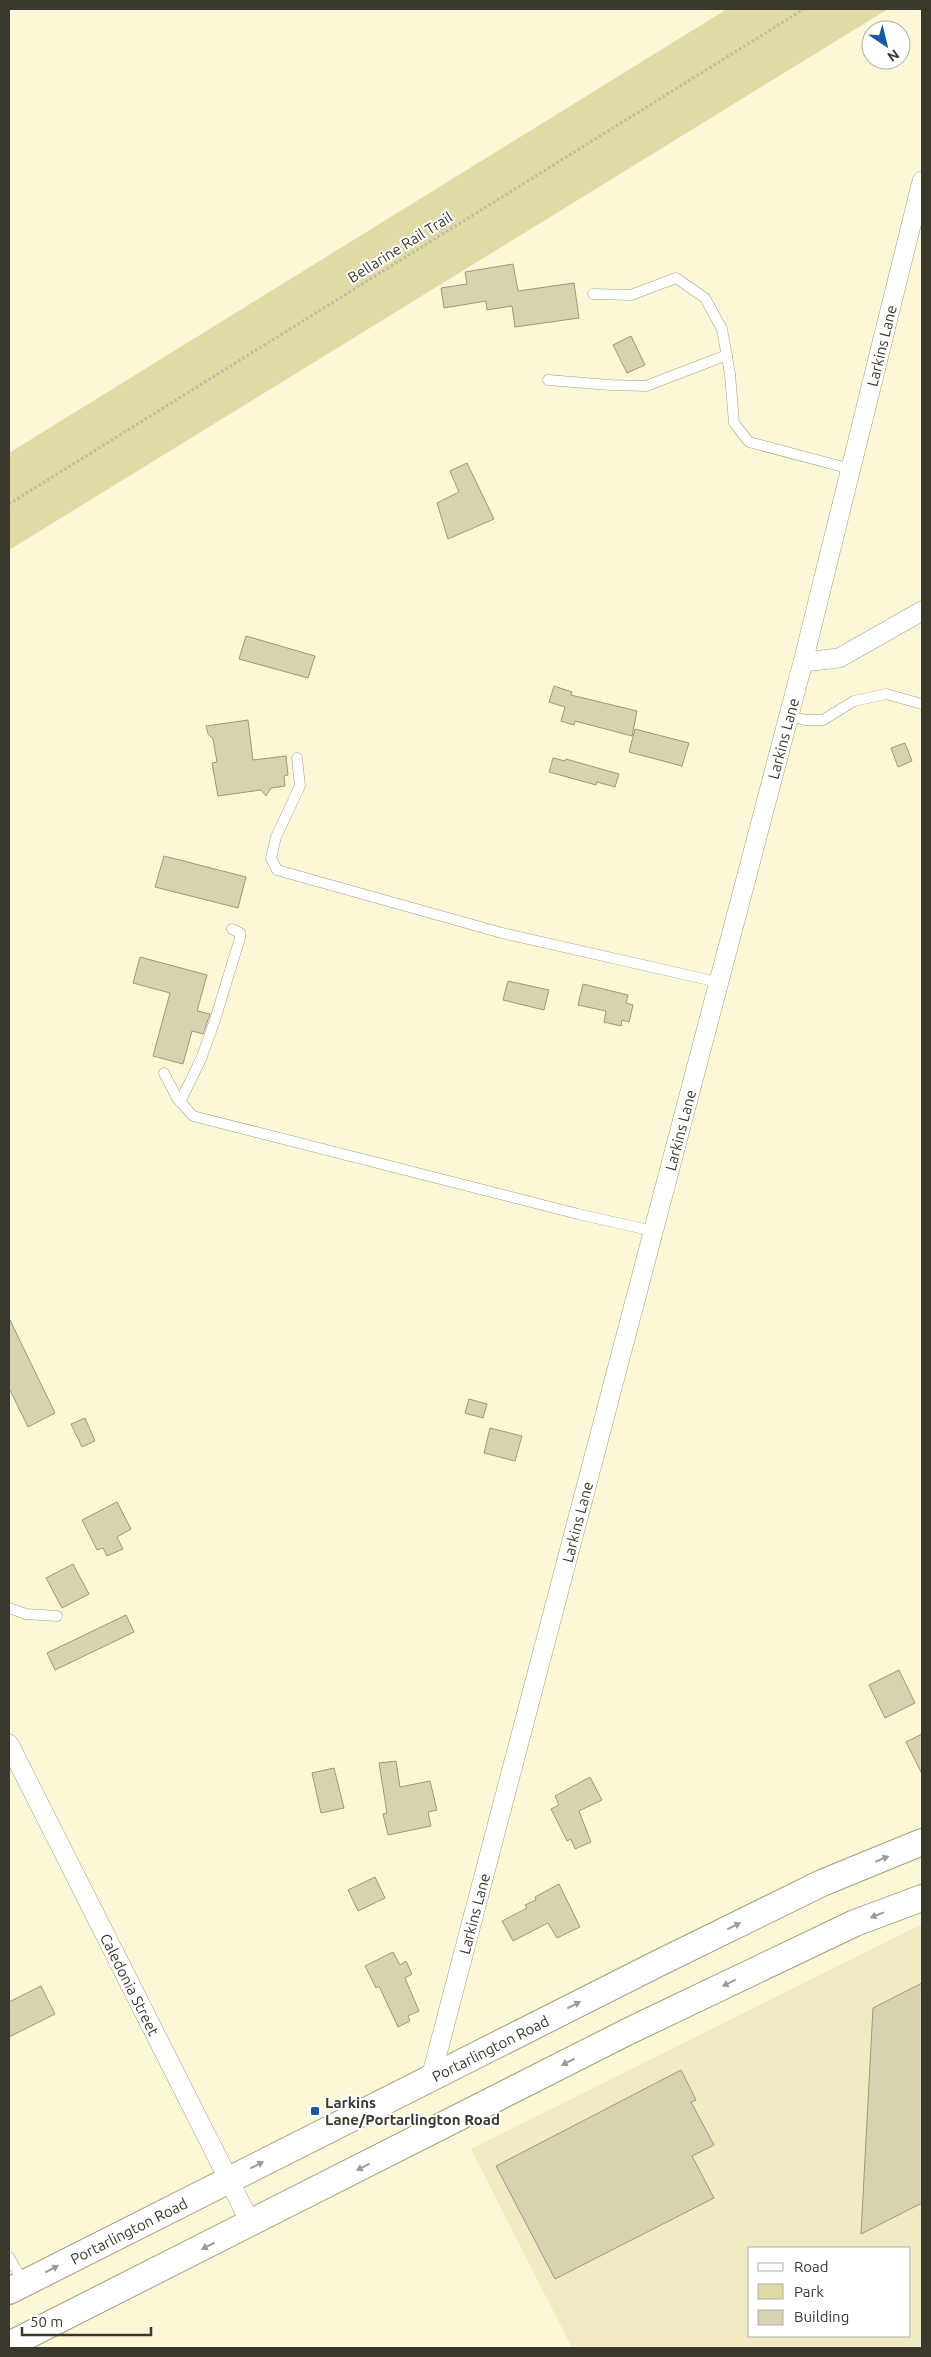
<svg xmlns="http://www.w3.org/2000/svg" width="931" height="2357" font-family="Ubuntu,sans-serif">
	<rect width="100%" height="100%" fill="#fcf8d7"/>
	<path fill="#f0ebc3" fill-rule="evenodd" d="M922 1924V2348H572L471 2149ZM750 2248H910V2336H750Z"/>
	<path fill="#e0daa4" d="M727 9H888L9 550V453Z"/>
	<g fill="#d6d2b2" stroke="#9c997a">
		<path d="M513 264 518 291 574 283 579 318 515 327 512 306 487 310 486 301 444 308 441 288 467 284 465 272Z"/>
		<path d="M631 336 645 365 627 373 613 345Z"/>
		<path d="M467 463 494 519 448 539 437 503 459 492 450 471Z"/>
		<path d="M246 636 315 656 308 678 239 659Z"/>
		<path d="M554 686 572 692 571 695 637 711 632 736 575 721 574 725 561 721 565 707 549 702Z"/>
		<path d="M248 720 253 760 286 756 288 775 284 776 285 786 271 788 266 796 261 790 218 796 212 763 217 762 213 739 208 734 206 726Z"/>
		<path d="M635 729 689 743 682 766 629 752Z"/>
		<path d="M905 743 912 761 898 767 891 748Z"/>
		<path d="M553 758 565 761 566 759 619 774 615 787 597 782 596 785 549 772Z"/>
		<path d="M164 856 246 877 238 908 155 887Z"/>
		<path d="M140 957 207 975 197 1011 210 1014 203 1034 192 1031 183 1064 153 1056 170 993 133 983Z"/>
		<path d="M508 981 549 990 544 1010 503 1000Z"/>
		<path d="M583 984 628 995 626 1003 633 1005 629 1022 622 1020 621 1026 604 1022 606 1011 578 1005Z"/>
		<path d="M9 1318 55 1413 28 1427 9 1388Z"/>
		<path d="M469 1399 487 1404 483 1418 465 1413Z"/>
		<path d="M85 1418 95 1441 82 1447 71 1424Z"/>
		<path d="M490 1428 522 1436 515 1461 484 1453Z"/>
		<path d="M117 1502 131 1529 117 1537 123 1549 107 1556 103 1548 97 1550 82 1520Z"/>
		<path d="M73 1564 89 1594 62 1608 46 1578Z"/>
		<path d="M126 1615 134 1632 55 1670 47 1653Z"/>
		<path d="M899 1670 915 1703 885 1718 869 1685Z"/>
		<path d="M922 1734V1774L906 1742Z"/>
		<path d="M396 1761 400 1787 430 1781 437 1810 428 1812 431 1826 388 1835 383 1814 387 1813 379 1763Z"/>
		<path d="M334 1768 344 1808 321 1813 312 1773Z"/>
		<path d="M590 1777 602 1800 579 1811 591 1842 575 1849 571 1839 567 1841 551 1809 559 1805 555 1796Z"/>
		<path d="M375 1877 385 1898 358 1911 348 1890Z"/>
		<path d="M559 1884 580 1927 557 1938 548 1923 513 1941 502 1921 527 1908 525 1905 536 1900 535 1897Z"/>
		<path d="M393 1952 400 1965 406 1961 412 1974 405 1978 419 2011 408 2016 410 2021 398 2027 379 1986 376 1988 365 1966Z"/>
		<path d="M922 1983V2203L861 2234 873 2008Z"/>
		<path d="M41 1986 55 2014 9 2037V2002Z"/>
		<path d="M681 2070 696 2100 691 2102 714 2145 692 2156 714 2198 555 2279 496 2166Z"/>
	</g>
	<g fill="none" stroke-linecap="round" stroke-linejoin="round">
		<defs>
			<g id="lane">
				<path d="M593 294 631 295 676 278 705 298 722 329 730 374 734 423 749 442 851 469"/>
				<path d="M548 380 610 385 646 386 727 355"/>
				<path d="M789 715 805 720H823L854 701 886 694 922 704"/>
				<path d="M297 758 300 786 276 837 271 858 277 870 502 933 718 982"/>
				<path d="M164 1073 177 1098 193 1116 578 1214 653 1231"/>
				<path d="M180 1102 201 1059 214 1023 240 938V933L232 929"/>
				<path d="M9 1608 26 1614 57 1616"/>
				<path d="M9 2257 23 2282"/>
			</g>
			<g id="street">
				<path d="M803 662 839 658 922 611"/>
				<path id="s1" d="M9 1744 251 2224"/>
				<path id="s2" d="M431 2077 803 662 922 181"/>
			</g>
			<g id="secondary">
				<path id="s3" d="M9 2291 659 1963 822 1883 922 1842"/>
				<path d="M9 2345 627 2032 855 1923 922 1898"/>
			</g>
		</defs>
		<use href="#lane" stroke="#a19e7f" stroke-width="11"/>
		<use href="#street" stroke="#a19e7f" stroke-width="20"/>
		<use href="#secondary" stroke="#a19e7f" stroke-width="28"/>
		<path stroke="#bfbba1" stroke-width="3" stroke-dasharray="2.5 2.5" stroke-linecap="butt" d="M9 504 804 9"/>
		<use href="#lane" stroke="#fff" stroke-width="10"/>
		<use href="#street" stroke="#fff" stroke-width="19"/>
		<use href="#secondary" stroke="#fff" stroke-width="26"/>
	</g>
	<defs><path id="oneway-solid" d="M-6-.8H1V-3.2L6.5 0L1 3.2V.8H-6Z" transform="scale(1.25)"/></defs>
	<g fill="#9c9c95">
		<use href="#oneway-solid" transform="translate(882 1859) rotate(-22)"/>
		<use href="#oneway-solid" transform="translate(877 1915) rotate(159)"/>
		<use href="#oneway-solid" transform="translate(734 1926) rotate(-26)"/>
		<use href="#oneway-solid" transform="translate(729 1983) rotate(154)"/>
		<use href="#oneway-solid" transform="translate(574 2005) rotate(-27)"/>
		<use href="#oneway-solid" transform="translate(568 2062) rotate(153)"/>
		<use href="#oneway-solid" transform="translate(257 2165) rotate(-27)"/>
		<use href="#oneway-solid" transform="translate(363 2167) rotate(153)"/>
		<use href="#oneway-solid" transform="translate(208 2246) rotate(153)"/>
		<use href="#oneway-solid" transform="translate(52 2269) rotate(-27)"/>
	</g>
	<rect fill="#1856a7" stroke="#fff" stroke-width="2" x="310" y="2106" width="10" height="10" rx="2.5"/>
	<g text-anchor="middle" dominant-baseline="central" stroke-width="4" stroke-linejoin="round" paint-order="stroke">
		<g font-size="15" fill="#3a382b" stroke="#fff">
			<text transform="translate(400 247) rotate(-32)">Bellarine Rail Trail</text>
			<text stroke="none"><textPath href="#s2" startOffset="1789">Larkins Lane</textPath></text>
			<text stroke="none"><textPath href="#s2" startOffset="1384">Larkins Lane</textPath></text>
			<text stroke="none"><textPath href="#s2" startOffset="979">Larkins Lane</textPath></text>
			<text stroke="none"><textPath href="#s2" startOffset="574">Larkins Lane</textPath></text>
			<text stroke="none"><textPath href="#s2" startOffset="169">Larkins Lane</textPath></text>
			<text stroke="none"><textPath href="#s1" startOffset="269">Caledonia Street</textPath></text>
			<text stroke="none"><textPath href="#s3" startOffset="539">Portarlington Road</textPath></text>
			<text stroke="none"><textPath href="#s3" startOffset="134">Portarlington Road</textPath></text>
		</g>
		<g font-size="15" font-weight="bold" fill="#3a382b" stroke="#fff" text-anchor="start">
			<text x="325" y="2102">Larkins<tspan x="325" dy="17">Lane/Portarlington Road</tspan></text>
		</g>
	</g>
	<rect width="931" height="2357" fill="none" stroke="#3a382b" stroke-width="20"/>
	<rect x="748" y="2247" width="162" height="90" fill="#ffffff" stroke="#b0afaa"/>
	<rect x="758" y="2263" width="25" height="8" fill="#ffffff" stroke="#b0afaa"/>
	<text x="794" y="2272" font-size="15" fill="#3a382b">Road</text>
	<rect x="758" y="2284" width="25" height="15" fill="#e0daa4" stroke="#b0afaa"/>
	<text x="794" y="2297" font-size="15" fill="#3a382b">Park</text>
	<rect x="758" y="2310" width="25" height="15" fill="#d6d2b2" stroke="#b0afaa"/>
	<text x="794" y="2322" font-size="15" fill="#3a382b">Building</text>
	<g transform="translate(886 45) rotate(145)"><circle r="24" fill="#ffffff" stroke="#b0afaa"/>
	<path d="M0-4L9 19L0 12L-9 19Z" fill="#1856a7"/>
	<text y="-8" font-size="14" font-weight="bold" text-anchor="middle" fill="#3a382b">N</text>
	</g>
	<path d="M22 2327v8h129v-8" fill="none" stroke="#3a382b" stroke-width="2.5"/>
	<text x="30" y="2327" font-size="15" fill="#3a382b" stroke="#ffffff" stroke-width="4" paint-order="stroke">50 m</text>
</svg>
